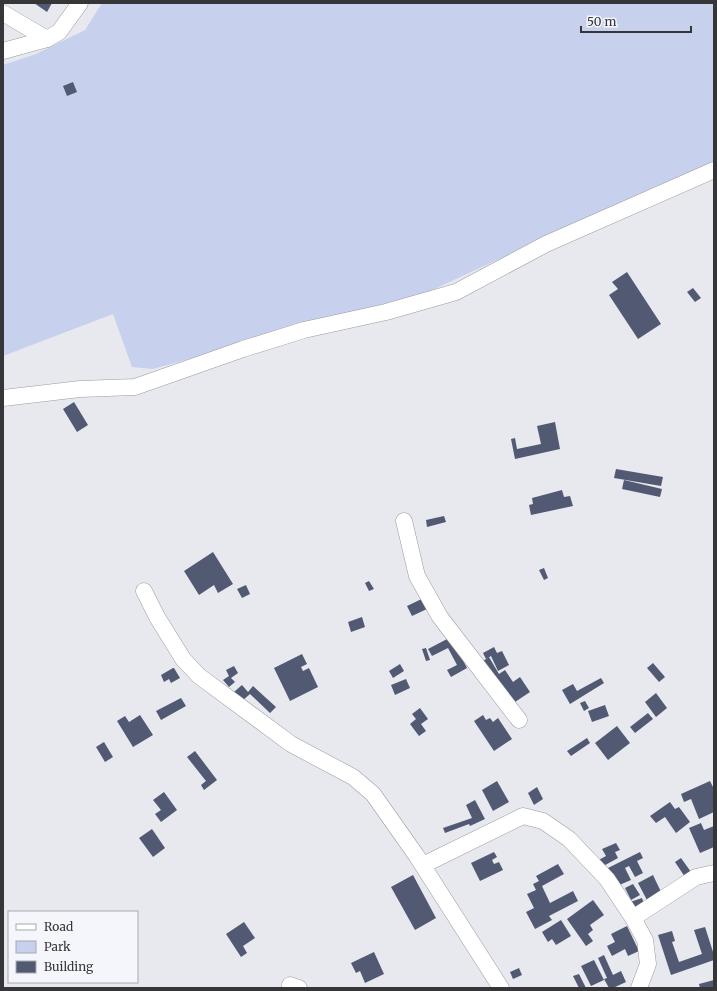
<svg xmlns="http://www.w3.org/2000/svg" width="717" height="991" font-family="Merriweather,serif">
	<rect width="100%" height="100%" fill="#e7e9ef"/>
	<path fill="#c7d0ed" d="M102 3H714V162L659 185 428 292 153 369 132 367 113 314 3 356V65L36 54 85 30Z"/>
	<g fill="#525972">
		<path d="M34 3H52L47 12Z"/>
		<path d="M73 82 77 92 67 96 63 86Z"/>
		<path d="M627 272 661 324 638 339 609 295 618 289 612 282Z"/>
		<path d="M693 288 701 298 695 302 687 292Z"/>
		<path d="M74 402 88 425 77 432 63 409Z"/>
		<path d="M555 422 560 449 515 459 511 439 515 438 517 449 541 444 537 426Z"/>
		<path d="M616 469 663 477 661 486 614 478Z"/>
		<path d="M624 480 662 489 660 497 622 489Z"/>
		<path d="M562 490 564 497 570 496 573 506 531 515 529 505 533 504 532 498Z"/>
		<path d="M444 516 446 522 427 527 426 520Z"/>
		<path d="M213 552 233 584 218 593 214 585 199 595 184 571Z"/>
		<path d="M544 568 548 578 544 580 539 570Z"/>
		<path d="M369 581 374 589 369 591 365 583Z"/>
		<path d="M246 585 250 594 242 598 237 589Z"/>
		<path d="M430 595 445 628 440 631 429 608 412 616 407 606Z"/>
		<path d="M362 617 365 627 351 632 348 622Z"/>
		<path d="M451 637 467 668 451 677 447 670 457 665 448 648 432 656 428 649Z"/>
		<path d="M494 647 497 653 502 651 509 665 498 671 491 656 486 659 483 653Z"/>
		<path d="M426 648 430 660 426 661 422 649Z"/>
		<path d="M302 654 307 664 301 667 303 671 309 668 318 687 290 701 274 668Z"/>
		<path d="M489 657 499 674 505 670 513 682 520 677 530 692 512 704 483 661Z"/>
		<path d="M653 663 665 677 659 682 647 668Z"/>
		<path d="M400 664 404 671 393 678 389 671Z"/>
		<path d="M234 666 238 673 231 678 235 682 229 687 223 680 229 676 226 670Z"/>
		<path d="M173 668H174L180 678 171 683 169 679 164 682 161 675Z"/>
		<path d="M601 678 604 683 570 704 562 690 573 684 577 691Z"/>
		<path d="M406 679 410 688 395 695 391 685Z"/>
		<path d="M242 685 248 692 253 686 276 707 270 713 250 694 242 701 234 692Z"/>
		<path d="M656 693 667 708 656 717 645 702Z"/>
		<path d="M181 698 186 706 161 720 156 711Z"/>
		<path d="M585 701 589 708 584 711 580 703Z"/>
		<path d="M605 705 609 716 592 722 588 711Z"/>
		<path d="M420 708 428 719 421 724 426 731 419 736 410 724 416 719 412 714Z"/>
		<path d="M648 713 653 719 635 733 630 727Z"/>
		<path d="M140 715 153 735 133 747 117 721 125 716 129 722Z"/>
		<path d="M483 715 486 720 490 718 493 722 498 718 512 739 494 751 474 721Z"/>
		<path d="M617 726 630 743 608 760 595 743Z"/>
		<path d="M587 738 590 743 571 756 567 751Z"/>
		<path d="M104 742 113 757 105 762 96 747Z"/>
		<path d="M195 751 217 780 204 790 201 785 206 781 187 757Z"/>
		<path d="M497 781 509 802 493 811 482 790Z"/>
		<path d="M710 781 714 789V812L699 819 691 799 684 802 681 794Z"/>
		<path d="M537 787 543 799 534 805 528 793Z"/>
		<path d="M164 792 177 810 161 822 155 814 161 810 153 800Z"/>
		<path d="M475 800 485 819 470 826 469 824 445 833 443 828 472 818 466 805Z"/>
		<path d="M670 802 675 809 679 807 690 822 676 833 665 817 656 823 650 816Z"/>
		<path d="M701 823 704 830 714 826V847L700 853 689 828Z"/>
		<path d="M152 829 165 848 153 857 139 838Z"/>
		<path d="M616 843 620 850 615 852 618 858 598 869 595 862 606 856 602 849Z"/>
		<path d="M494 852 497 857 492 860 494 864 499 862 503 870 480 881 471 863Z"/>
		<path d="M640 852 643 858 637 861 643 873 635 877 629 866 625 868 631 880 617 886 602 871Z"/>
		<path d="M681 858 691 872 685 877 675 862Z"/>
		<path d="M558 864 564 874 542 886 550 903 573 891 578 901 549 916 552 920 535 929 526 912 534 908 527 894 536 890 533 884 539 881 536 876Z"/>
		<path d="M413 875 436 918 415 930 391 887Z"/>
		<path d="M653 875 662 894 648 902 638 883Z"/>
		<path d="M633 884 640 895 631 900 625 888Z"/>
		<path d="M642 898 644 904 632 909 630 902Z"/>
		<path d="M593 900 604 915 590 925 593 930 588 934 593 941 586 946 567 919Z"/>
		<path d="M561 920 571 936 556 945 552 939 548 942 542 932Z"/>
		<path d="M244 922 255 938 243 946 247 953 241 957 226 934Z"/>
		<path d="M627 926 639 951 628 956 625 949 612 956 607 946 615 942 611 934Z"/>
		<path d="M705 927 714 955V960L671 975 658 935 672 931 675 941 672 942 679 962 702 954 694 930Z"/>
		<path d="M374 952 384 974 365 983 360 971 356 973 351 963Z"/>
		<path d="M604 955 613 975 621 971 626 982 613 988H609L604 979 607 978 598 958Z"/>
		<path d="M594 960 604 980 591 986 581 966Z"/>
		<path d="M519 968 522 975 513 979 510 972Z"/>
		<path d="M579 974 586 988H579L573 976Z"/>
		<path d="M714 980V988H700L699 984Z"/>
	</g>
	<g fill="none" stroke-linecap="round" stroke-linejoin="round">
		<defs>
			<g id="minor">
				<path d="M3 13 47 39"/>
				<path d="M3 51 47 39 59 32 80 3"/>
				<path d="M3 398 80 389 135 387 243 349 304 330 386 312 456 292 546 244 714 170"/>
				<path d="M404 521 417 576 440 617 519 720"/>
				<path d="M144 591 157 617 183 659 199 676 291 744 353 777 373 794 416 855 501 988"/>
				<path d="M423 865 523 816 543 821 569 839 607 879 633 918 645 940 648 964 639 988"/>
				<path d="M633 918 696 877 714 873"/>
				<path d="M290 985 299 988"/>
			</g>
		</defs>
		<use href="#minor" stroke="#9b9ca1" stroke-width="17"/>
		<use href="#minor" stroke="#fff" stroke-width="16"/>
	</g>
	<rect width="717" height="991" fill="none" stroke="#363638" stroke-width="8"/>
	<rect x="8" y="911" width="130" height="72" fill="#f5f6fc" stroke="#a9a9ae"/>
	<rect x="16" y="924" width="20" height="6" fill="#ffffff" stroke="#a9a9ae"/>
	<text x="44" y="931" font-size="12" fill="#363638">Road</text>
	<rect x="16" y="941" width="20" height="12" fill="#c7d0ed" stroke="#a9a9ae"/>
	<text x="44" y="951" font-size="12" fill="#363638">Park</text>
	<rect x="16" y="961" width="20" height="12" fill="#525972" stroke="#a9a9ae"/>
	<text x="44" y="971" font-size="12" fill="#363638">Building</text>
	<path d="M581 26v6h110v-6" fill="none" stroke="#363638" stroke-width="2"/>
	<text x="587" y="26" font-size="12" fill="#363638" stroke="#f5f6fc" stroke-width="3" paint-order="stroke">50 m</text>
</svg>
